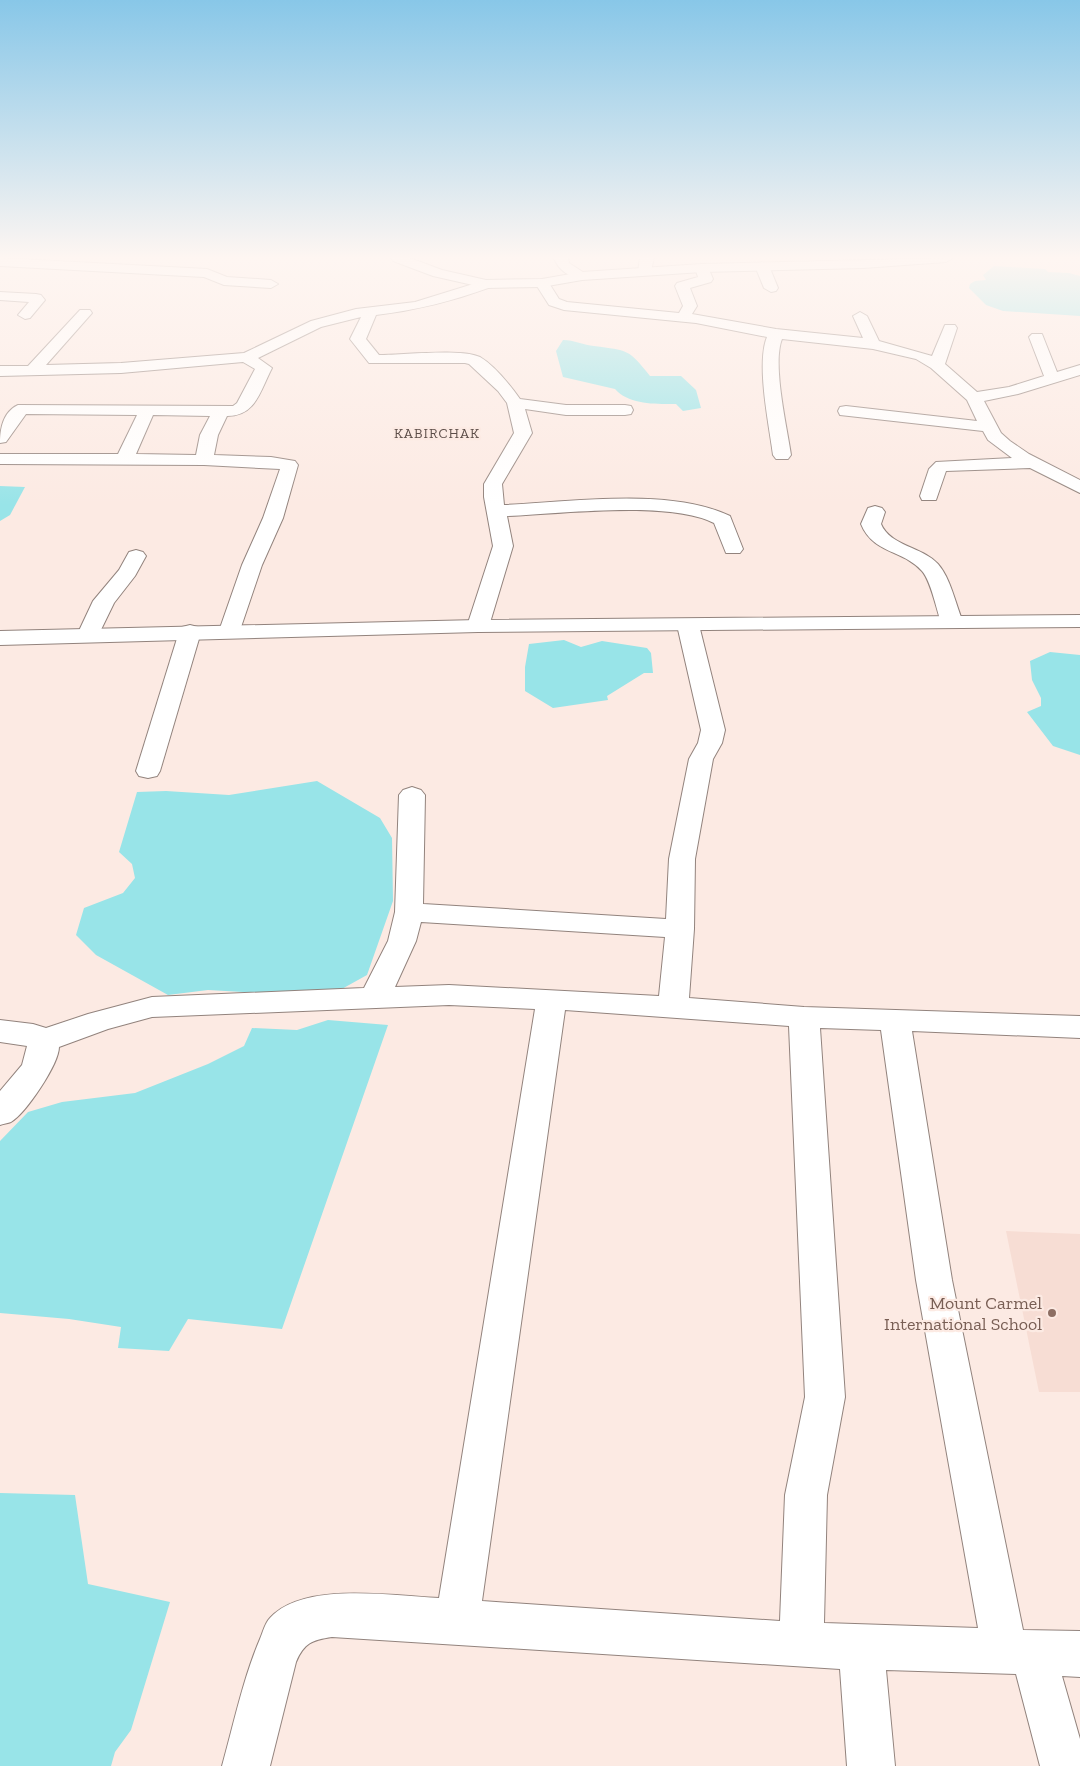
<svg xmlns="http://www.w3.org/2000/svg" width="1080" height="1766" font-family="'Zilla Slab',serif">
	<rect width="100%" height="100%" fill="#fceae3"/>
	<path fill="#f7ddd4" d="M1006 1231 1080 1234V1392H1039Z"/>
	<g fill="#98e4e8">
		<path d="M994 266 1045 269 1048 272 1069 273 1080 276V316L1003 311 986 305 969 288 970 284 975 281 986 280 983 275Z"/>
		<path d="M563 340C574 340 584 345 594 346 628 351 628 348 650 376H681L696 390 701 408 683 411 676 404C656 404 629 405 615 389L563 377 556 351Z"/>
		<path d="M0 486 25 487 10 515 0 521Z"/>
		<path d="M564 640 581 647 602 641 647 648 651 653 653 673H644L607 696 608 700 553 708 525 691V667L529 644Z"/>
		<path d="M1050 652 1080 655V755L1053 746 1027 712 1041 706V698L1032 680 1030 661Z"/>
		<path d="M317 781 380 818 392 838 393 901 367 975 340 990 276 994 208 990 168 995 96 955 76 935 84 908 123 893 135 878 132 864 119 852 137 792 166 791 229 795Z"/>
		<path d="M328 1020 388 1025 282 1329 188 1319 169 1351 118 1348 121 1327 69 1319 0 1313V1141L28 1112 62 1102 135 1093 208 1064 244 1046 252 1028 297 1030Z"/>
		<path d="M0 1493 75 1495 88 1584 170 1602 131 1730 115 1752 111 1766H0Z"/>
	</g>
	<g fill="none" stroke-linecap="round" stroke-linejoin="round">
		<defs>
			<g id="minor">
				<path d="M0 258 207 269 227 277 271 280 278 284 271 288 224 285 204 277 0 266Z"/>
				<path d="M554 258H568L569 263 589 276 582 280C570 277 558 270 554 258Z"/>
				<path d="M640 258H654L650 275H640L638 272Z"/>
				<path d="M762 262 769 266 778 288 776 291 771 292 764 288 755 266Z"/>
				<path d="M702 264 707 265 713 279 711 282 690 288 697 306 692 314 776 329 863 338 853 316 860 312 867 316 879 341 932 356 945 325H955L957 328 945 364 977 392 1009 387 1044 376 1029 337 1032 334H1042L1057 372 1080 365V375L1018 394 984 401 1001 433 1010 441 1029 454 1080 480V493L1030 468 946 471 936 500H922L920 496 929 469 936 462 1012 458 988 440 983 431 840 415 838 411 840 407 846 406 977 421 967 400 931 368 916 359 873 349 782 339C772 364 787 427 791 455L788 459H776L773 455C769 424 756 364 767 337L696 323 564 310 549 305 535 283 542 279 547 280 559 299 567 302 679 313 683 306 675 286 677 283 698 277 695 268Z"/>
				<path d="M486 280 493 284 491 287C453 301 417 310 376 315L366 339 379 355C402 355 462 348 480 357 495 366 510 385 520 399L566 405H625L631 406 633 410 631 414 625 415H566L525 409 532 433 502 484 504 505C570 502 670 487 730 516L743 549 740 553H726L714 523C668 500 560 514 507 516L513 546 489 626 486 631 478 632 470 631 467 626 493 546 484 497V484L514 433 507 403 498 391 469 364 465 363H369L350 339 361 317 321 327 258 358 272 368C260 391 256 416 227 416L218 435 214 455 271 457 295 461 298 465 283 518 262 565 238 636 230 638 222 636 219 631 242 565 263 518 280 469 204 465 0 464V454H118L137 415 26 414 6 442 0 443C0 429 3 412 18 405L233 406 237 403 255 369 243 362 121 373 0 376V366H28L80 310H90L92 313 46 365 121 363 244 353 311 321 356 309 415 302ZM153 415 210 416 200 435 196 455 136 454Z"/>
				<path d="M0 292 36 294 41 295 45 300 30 318 25 319 18 315 29 302 0 300Z"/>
				<path d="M875 506 882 508 885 512 881 524C890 546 923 547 938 564 951 579 955 603 963 622L960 627 952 628 944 627 941 622C936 608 931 581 922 571 904 550 873 554 861 524L868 508Z"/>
				<path d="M136 550 143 552 146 556 135 576 114 603 96 640 88 642 80 640 77 635 93 601 119 570 129 552Z"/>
				<path d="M688 619 696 620 699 625 725 730 722 743 713 759 695 859 694 929 689 998 804 1007 1080 1016V1038L912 1031 952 1280 1023 1630 1080 1631V1677L1062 1676 1080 1739V1766H1040L1016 1674 886 1670 895 1766H847L840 1669 332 1637C312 1640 304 1643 296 1662L270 1766H222C234 1723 243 1679 260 1639 263 1632 265 1623 270 1618 303 1581 393 1596 439 1598L535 1009 449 1005 152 1017 108 1029 59 1047C59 1064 26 1113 11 1122 8 1123 3 1124 0 1125V1091L22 1065 27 1046 0 1042V1020L33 1024 46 1028 88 1014 152 997 364 988 388 941 395 912 399 795 403 790 412 787 421 790 425 795 423 904 666 919 669 859 689 759 698 743 701 730 677 625 680 620ZM421 922 665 937 659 996 449 985 395 987 416 941ZM565 1010 789 1026 805 1397 785 1495 780 1621 482 1601ZM820 1028 881 1030 916 1280 978 1628 824 1623 827 1495 845 1397Z"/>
				<path d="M190 625 198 627 201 632 160 771 157 776 148 778 139 776 136 771 179 632 182 627Z"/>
			</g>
			<g id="major">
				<path d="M391 258H410L442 270 486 280 542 279 582 272 702 264 953 258 946 262 863 268 702 272 582 280 542 287 486 288 433 276 393 261Z"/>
				<path d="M1080 615V627L478 632 0 645V631L478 620Z"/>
			</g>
		</defs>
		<use href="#minor" stroke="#92837d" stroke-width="2"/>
		<use href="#major" stroke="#92837d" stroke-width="2"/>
		<use href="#minor" fill="#fff" fill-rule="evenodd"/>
		<use href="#major" fill="#fff" fill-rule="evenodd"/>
	</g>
	<linearGradient id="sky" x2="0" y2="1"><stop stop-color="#88c7e8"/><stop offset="0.51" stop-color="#fef6f2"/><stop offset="1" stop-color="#fef6f2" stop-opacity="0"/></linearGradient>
	<rect width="1080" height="505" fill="url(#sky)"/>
	<circle fill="#8d6e63" stroke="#fceae3" stroke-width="2" cx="1052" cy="1313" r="5"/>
	<g text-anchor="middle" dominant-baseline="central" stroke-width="4.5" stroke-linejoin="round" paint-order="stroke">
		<g font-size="14" letter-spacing="1" fill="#5b4c47" stroke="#fceae3">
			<text x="437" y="433">KABIRCHAK</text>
		</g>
		<g font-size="18" fill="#785e54" stroke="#fceae3" text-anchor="end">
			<text x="1042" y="1303">Mount Carmel<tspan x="1042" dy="21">International School</tspan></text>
		</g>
	</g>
</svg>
